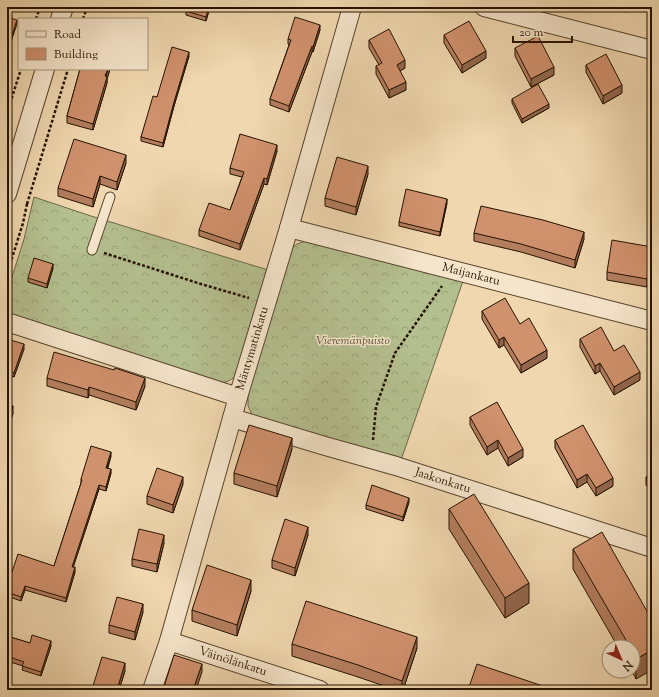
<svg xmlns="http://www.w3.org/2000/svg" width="659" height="697" font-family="'Sorts Mill Goudy',serif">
	<defs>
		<pattern id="forest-crowns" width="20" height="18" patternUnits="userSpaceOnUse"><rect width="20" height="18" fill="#b4bf8f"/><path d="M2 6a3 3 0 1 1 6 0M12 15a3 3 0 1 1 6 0" fill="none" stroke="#9ba37a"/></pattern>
	</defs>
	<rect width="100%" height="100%" fill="#f0d7af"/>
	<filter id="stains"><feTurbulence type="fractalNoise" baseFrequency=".005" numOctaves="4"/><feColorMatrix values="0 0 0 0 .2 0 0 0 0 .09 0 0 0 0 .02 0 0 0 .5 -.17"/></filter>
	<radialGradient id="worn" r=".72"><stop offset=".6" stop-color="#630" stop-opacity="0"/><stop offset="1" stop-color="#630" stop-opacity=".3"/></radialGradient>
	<g fill="url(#forest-crowns)" stroke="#6c6948">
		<path d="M34 197 91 216 268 270 237 373C233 380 227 382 219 384L7 317V293L24 239Z"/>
		<path d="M306 241 463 281 400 463 252 415 248 406V392L292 248 297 244Z"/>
	</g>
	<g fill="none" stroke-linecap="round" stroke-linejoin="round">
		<defs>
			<path id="lane" d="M92 250 110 197"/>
			<g id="street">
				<path d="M484 7 652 50"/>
				<path d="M60 19 64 7"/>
				<path d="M7 194 45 69"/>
				<path id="s1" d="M289 228 652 321"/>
				<path d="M7 322 238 397"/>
				<path id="s2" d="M232 418 325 446 396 466 652 548"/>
				<path id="s3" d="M169 641 320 690"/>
				<path id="s4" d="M152 690 169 641 238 397 289 228 352 7"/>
			</g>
		</defs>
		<use href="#lane" stroke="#57442c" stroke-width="11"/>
		<use href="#street" stroke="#57442c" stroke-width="20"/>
		<g stroke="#241300" stroke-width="2.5" stroke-dasharray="3 2" stroke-linecap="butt">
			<path d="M36 19 40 7"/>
			<path d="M83 19 87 7"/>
			<path d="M7 113 21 69"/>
			<path d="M27 204 68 69"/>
			<path d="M104 253 201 284 249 298"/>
			<path d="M7 274 23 223 27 204H26"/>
			<path d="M373 440 376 407 395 353 442 286"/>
		</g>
		<use href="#lane" stroke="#f5e5cb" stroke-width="9"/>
		<use href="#street" stroke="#f5e5cb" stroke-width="18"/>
	</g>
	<g fill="#b37d5e" stroke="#241300">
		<path d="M210 7 206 21 186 15V11Z"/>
		<path d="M602 7H627L626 12Z"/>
		<path d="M320 30 313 52H312L289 112 270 105V99L289 45 288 44V39Z"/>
		<path d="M444 35 486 58 462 73 444 43Z"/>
		<path d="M369 40 405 68 400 71 406 90 389 98 376 74V66L379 65 369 48Z"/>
		<path d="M515 48 554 75 531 87 515 56Z"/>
		<path d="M189 56 174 106 163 147 141 141V137L157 97Z"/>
		<path d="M586 65 622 93 603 104 586 72Z"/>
		<path d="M80 69H110L107 79V83L93 130 67 123V116Z"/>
		<path d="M512 99 549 108 522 123 512 103Z"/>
		<path d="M277 151 267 185 264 184 240 250 199 236V230L230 210 242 177 230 174V168Z"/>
		<path d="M126 163 117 190 100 184 93 207 58 196V188Z"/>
		<path d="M368 174 356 215 325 206V198Z"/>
		<path d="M447 203 440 236 399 226V222Z"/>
		<path d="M474 233 584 239 575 268 521 252 474 241Z"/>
		<path d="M652 247V260L647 287 607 280V272Z"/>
		<path d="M53 268 47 288 28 282V278Z"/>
		<path d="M482 311 520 324 547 358 521 373 504 345 499 348 482 319Z"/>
		<path d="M7 339 24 349 14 377 7 374Z"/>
		<path d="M580 339 614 351 640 380 614 395 600 371 595 374 580 347Z"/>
		<path d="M114 370 145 386 136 410 89 395 88 398 47 386V378Z"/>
		<path d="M470 417 523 457 508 466 498 448 487 455 470 425Z"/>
		<path d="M555 440 613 486 596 496 587 482 577 488 555 448Z"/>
		<path d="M292 449 277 497 234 484V473Z"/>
		<path d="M111 456 108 468 111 473 106 491 99 489 73 567 75 572 66 602 25 590 21 601 7 596V587L54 566 81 483V479Z"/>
		<path d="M652 473V493L646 485V477Z"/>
		<path d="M183 484 173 513 147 504V496Z"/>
		<path d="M409 502 403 521 366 509V505Z"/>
		<path d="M449 509 529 603 505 618 449 529Z"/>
		<path d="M308 535 295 576 272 568V560Z"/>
		<path d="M164 543 157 572 132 566V559Z"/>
		<path d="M573 549 652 620 636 679 632 671H633V647H618L573 569Z"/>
		<path d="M251 591 237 636 192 621V610Z"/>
		<path d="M143 612 135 640 109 633V625Z"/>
		<path d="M7 636 30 643 51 646 41 676 22 670 23 666 7 661Z"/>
		<path d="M292 644 417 648 403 690H396L358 677 292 656Z"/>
		<path d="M125 671 119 690H93V686Z"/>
	</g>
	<g fill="#92664c" stroke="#241300">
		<path d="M209 7H210L206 21V17Z"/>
		<path d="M17 20V24L8 51V47Z"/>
		<path d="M320 25V30L313 52V47Z"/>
		<path d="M312 46V52L289 112V106Z"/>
		<path d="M486 51V58L462 73V65Z"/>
		<path d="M189 52V56L174 106 163 147V143L174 102Z"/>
		<path d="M405 60V68L397 73V65Z"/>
		<path d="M554 67V75L531 87V79Z"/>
		<path d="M108 69H110L107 79V83L93 130V124Z"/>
		<path d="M406 82V90L389 98V90Z"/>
		<path d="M622 85V93L603 104V96Z"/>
		<path d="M549 104V108L522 123V119Z"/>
		<path d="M277 145V151L267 185V179Z"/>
		<path d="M126 155V163L117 190V182Z"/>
		<path d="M368 166V174L356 215V207Z"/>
		<path d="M100 176V184L93 207V199Z"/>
		<path d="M264 178V184L240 250V244Z"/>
		<path d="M447 199V203L440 236V232Z"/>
		<path d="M584 232V239L575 268V260Z"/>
		<path d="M652 252V260L647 287V279Z"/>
		<path d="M53 264V268L47 288V284Z"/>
		<path d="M504 337V345L499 348V340Z"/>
		<path d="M24 344V349L14 377V373Z"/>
		<path d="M547 350V358L521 373V365Z"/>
		<path d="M600 363V371L595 374V366Z"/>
		<path d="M640 372V380L614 395V387Z"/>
		<path d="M145 378V386L136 410V402Z"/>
		<path d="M89 387V395L88 398V390Z"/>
		<path d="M13 406V414L7 432V424Z"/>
		<path d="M292 438V449L277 497V486Z"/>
		<path d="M498 440V448L487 455V447Z"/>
		<path d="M523 449V457L508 466V458Z"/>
		<path d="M111 452V456L106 472V468Z"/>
		<path d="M111 469V473L106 491V487Z"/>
		<path d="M587 474V482L577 488V480Z"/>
		<path d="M183 477V484L173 513V505Z"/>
		<path d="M613 478V486L596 496V488Z"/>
		<path d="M99 485V489L72 571V567Z"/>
		<path d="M409 498V502L403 521V517Z"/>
		<path d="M308 527V535L295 576V568Z"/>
		<path d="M164 535V543L157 572V564Z"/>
		<path d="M75 567V572L66 602V598Z"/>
		<path d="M251 580V591L237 636V625Z"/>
		<path d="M529 583V603L505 618V598Z"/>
		<path d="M25 586V590L21 601V597Z"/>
		<path d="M143 604V612L135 640V632Z"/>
		<path d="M417 637V648L403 690H402V681Z"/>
		<path d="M51 641V646L41 676V672Z"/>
		<path d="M652 650V670L636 679V659Z"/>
		<path d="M125 663V671L119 690H117Z"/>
		<path d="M202 664V672L196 690H193Z"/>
	</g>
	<g fill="#d0916d" stroke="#241300">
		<path d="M187 7H209L206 17 186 11Z"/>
		<path d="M7 17 17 20 8 47H7Z"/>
		<path d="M295 17 320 25 313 47 312 46 289 106 270 99 291 40 288 39Z"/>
		<path d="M469 21 486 51 462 65 444 35Z"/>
		<path d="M389 29 405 60 397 65 406 82 389 90 376 66 382 63 369 40Z"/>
		<path d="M538 36 554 67 531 79 515 48Z"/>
		<path d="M172 47 189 52 174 102 163 143 141 137 153 96 157 97Z"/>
		<path d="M606 54 622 85 603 96 586 65Z"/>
		<path d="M80 69H108L105 76 107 77 93 124 67 116Z"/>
		<path d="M538 84 549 104 522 119 512 99Z"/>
		<path d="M240 134 277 145 267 179 264 178 240 244 199 230 209 203 230 210 244 172 230 168Z"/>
		<path d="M74 139 126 155 117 182 100 176 93 199 58 188Z"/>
		<path d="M337 157 368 166 356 207 325 198Z"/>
		<path d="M406 189 447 199 440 232 399 222Z"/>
		<path d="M481 206 543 220 584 232 575 260 521 244 474 233Z"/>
		<path d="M612 240 652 247V252L647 279 607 272Z"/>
		<path d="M34 258 53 264 47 284 28 278Z"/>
		<path d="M505 298 520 324 529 318 547 350 521 365 504 337 499 340 482 311Z"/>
		<path d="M601 327 614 351 624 345 640 372 614 387 600 363 595 366 580 339Z"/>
		<path d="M7 339 24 344 14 373 7 370Z"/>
		<path d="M54 352 114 370 115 368 145 378 136 402 89 387 88 390 47 378Z"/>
		<path d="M497 402 523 449 508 458 498 440 487 447 470 417Z"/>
		<path d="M7 404 13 406 7 424Z"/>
		<path d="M249 425 292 438 277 486 234 473Z"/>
		<path d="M583 425 613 478 596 488 587 474 577 480 555 440Z"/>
		<path d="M91 446 111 452 106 468 111 469 106 487 99 485 72 567H75L66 598 25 586 21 597 7 592V587L18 554 54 566 82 480 81 479Z"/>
		<path d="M157 468 183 477 173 505 147 496Z"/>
		<path d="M652 473V485L646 477Z"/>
		<path d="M372 485 409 498 403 517 366 505Z"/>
		<path d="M474 494 529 583 505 598 449 509Z"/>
		<path d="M285 519 308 527 295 568 272 560Z"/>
		<path d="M139 529 164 535 157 564 132 559Z"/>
		<path d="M602 532 652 620V650L636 659 633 653V647H630L573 549Z"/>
		<path d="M207 565 251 580 237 625 192 610Z"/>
		<path d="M117 597 143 604 135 632 109 625Z"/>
		<path d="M306 601 417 637 402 681 358 665 292 644Z"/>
		<path d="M32 635 51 641 41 672 22 666 24 662 7 656V636L30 643Z"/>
		<path d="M174 655 202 664 193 690H163Z"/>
		<path d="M102 657 125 663 117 690H106L93 686Z"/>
		<path d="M477 664 555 690H468Z"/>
	</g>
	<g text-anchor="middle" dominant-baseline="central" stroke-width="3" stroke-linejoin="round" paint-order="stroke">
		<g font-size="12" fill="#241300" stroke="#f5e5cb">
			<text stroke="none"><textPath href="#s1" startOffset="188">Maijankatu</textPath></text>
			<text stroke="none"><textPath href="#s4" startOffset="356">Mäntymatinkatu</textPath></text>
			<text stroke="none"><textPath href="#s2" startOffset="220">Jaakonkatu</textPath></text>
			<text stroke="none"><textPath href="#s3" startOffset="67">Väinölänkatu</textPath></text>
		</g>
		<g font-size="12" font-style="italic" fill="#564f32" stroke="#f5e5cb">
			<text x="353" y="341">Vieremänpuisto</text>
		</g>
	</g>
	<rect width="659" height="697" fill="none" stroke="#f0d7af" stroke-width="24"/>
	<rect x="8" y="8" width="643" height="681" fill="none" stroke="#241300" stroke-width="2"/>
	<rect x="12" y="12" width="635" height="673" fill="none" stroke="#241300"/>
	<rect x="18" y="18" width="130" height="52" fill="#f5e5cb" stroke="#a1917a"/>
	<rect x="26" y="31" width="20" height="6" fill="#f5e5cb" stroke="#a1917a"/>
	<text x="54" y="38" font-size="12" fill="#241300">Road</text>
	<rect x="26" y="48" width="20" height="12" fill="#d0916d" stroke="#a1917a"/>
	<text x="54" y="58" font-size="12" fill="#241300">Building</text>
	<g transform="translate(621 659) rotate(136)"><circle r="19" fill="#f5e5cb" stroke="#a1917a"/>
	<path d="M0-3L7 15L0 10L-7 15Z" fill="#8f2418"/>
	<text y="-6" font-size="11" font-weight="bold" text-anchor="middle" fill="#241300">N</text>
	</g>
	<path d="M513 36v6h59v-6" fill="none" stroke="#241300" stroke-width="2"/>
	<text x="519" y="36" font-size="12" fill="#241300" stroke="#f5e5cb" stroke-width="3" paint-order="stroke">20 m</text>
	<rect width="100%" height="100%" filter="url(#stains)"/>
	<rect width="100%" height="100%" fill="url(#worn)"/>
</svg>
